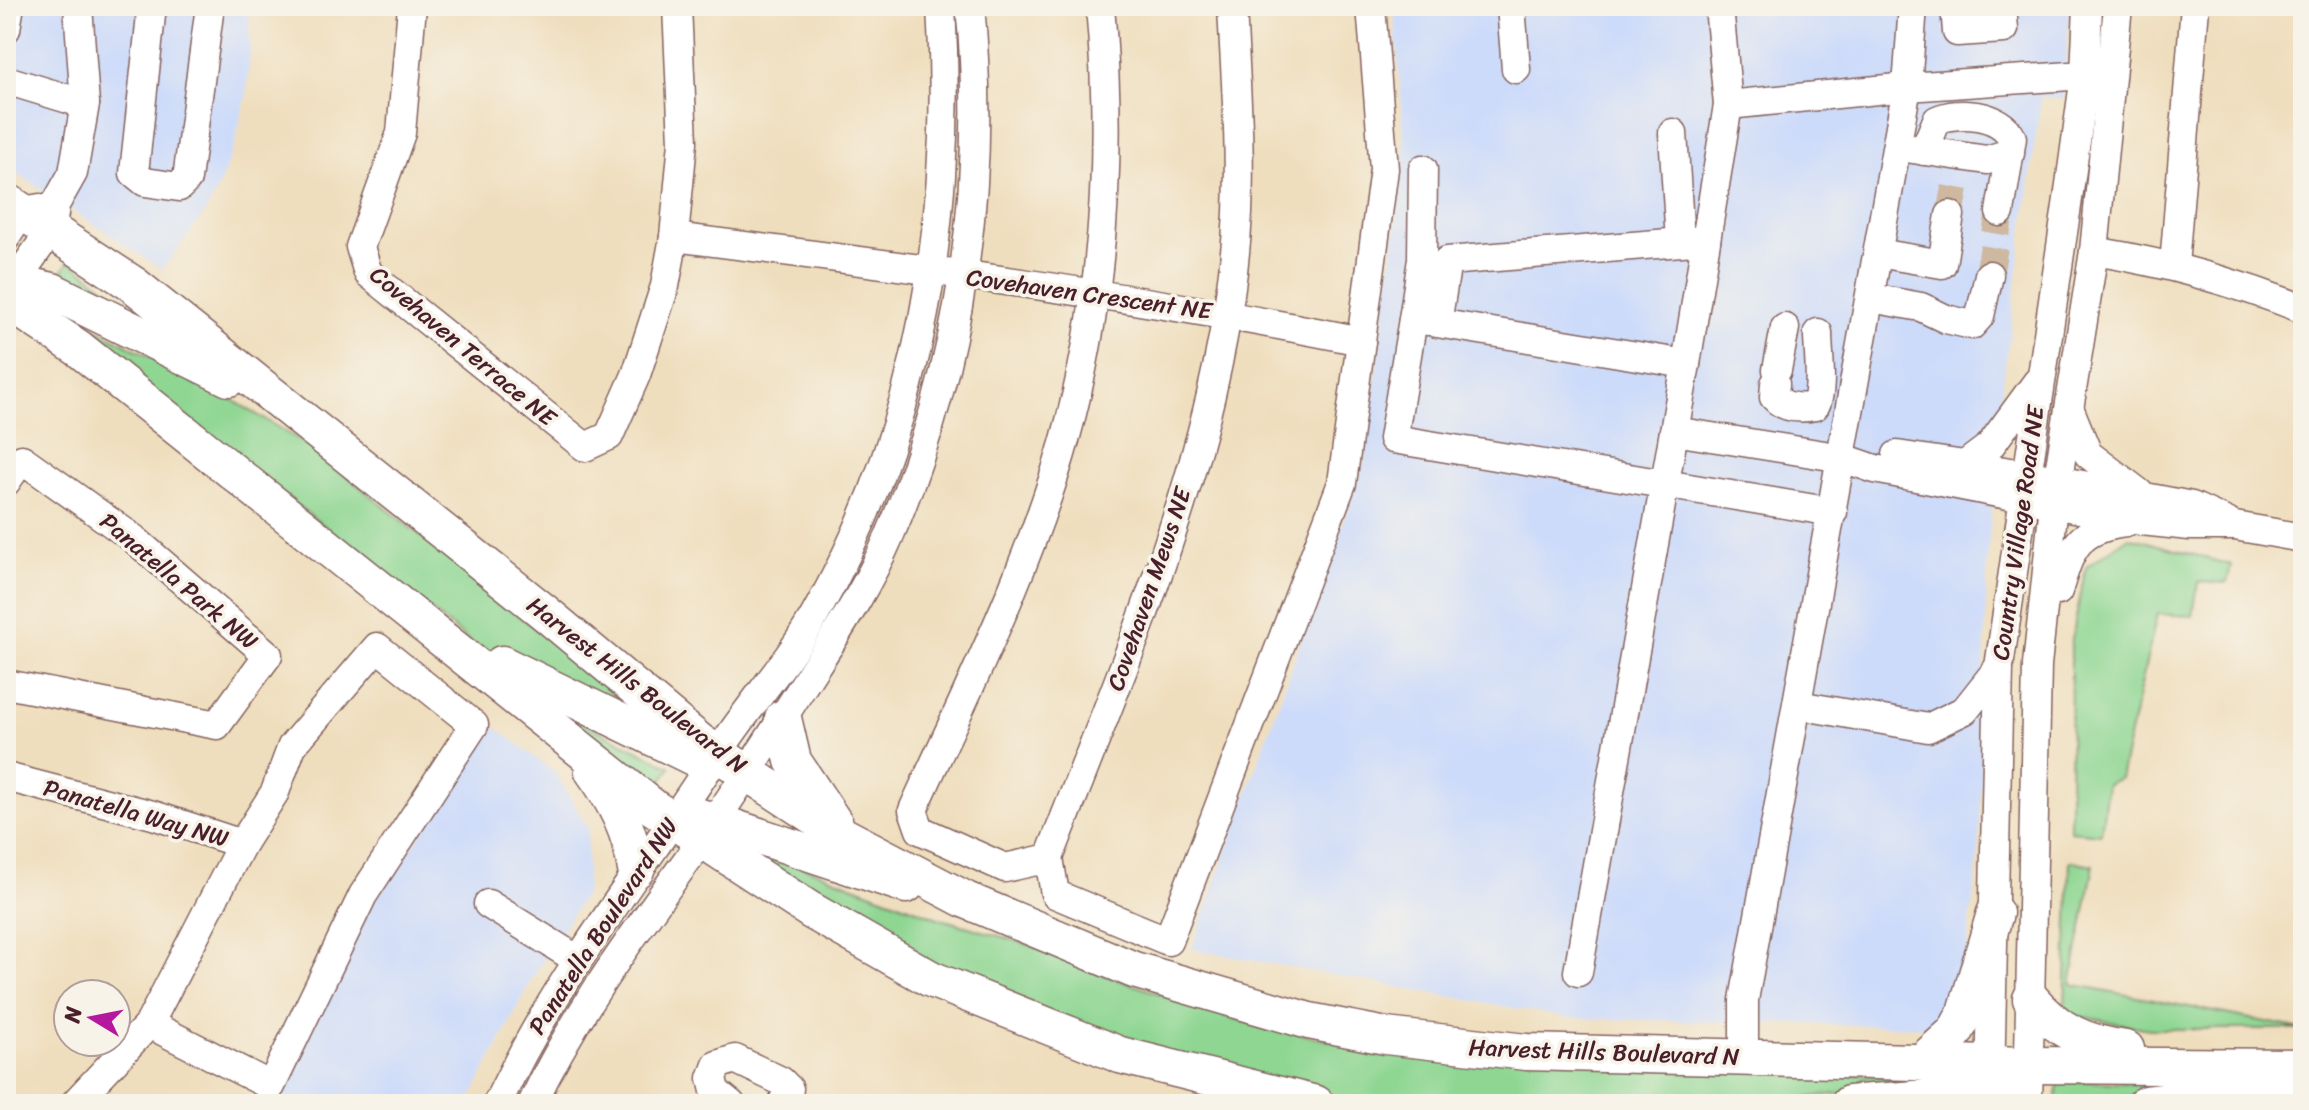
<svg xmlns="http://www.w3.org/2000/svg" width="2309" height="1110" font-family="Sriracha,sans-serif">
	<rect width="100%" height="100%" fill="#f7f3e8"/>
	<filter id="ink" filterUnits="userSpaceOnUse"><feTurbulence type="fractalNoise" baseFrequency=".0125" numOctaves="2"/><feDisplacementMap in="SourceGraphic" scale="16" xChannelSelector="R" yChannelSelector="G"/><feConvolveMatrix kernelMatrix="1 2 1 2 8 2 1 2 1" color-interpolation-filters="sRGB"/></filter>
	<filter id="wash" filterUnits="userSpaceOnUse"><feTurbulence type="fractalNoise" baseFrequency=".006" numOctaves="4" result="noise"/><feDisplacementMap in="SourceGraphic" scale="32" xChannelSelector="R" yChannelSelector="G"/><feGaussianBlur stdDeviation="1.8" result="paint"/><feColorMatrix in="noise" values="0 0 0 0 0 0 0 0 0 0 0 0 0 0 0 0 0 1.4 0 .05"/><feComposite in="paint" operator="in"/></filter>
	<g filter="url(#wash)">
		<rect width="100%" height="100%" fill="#efdebd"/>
		<g fill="#cddbfa">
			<path d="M6 6H248L250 49 246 97 234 145 217 191 204 214 162 269 6 166Z"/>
			<path d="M1394 6H2070L2063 100 2041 96 1999 412 1987 566 1979 851 1962 989 1934 1027 1569 1018 1192 949 1366 457 1405 155Z"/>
			<path d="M495 727 555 773 588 828 586 892 531 980 468 1104 279 1101 370 908Z"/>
		</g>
		<g fill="#8ed692" stroke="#6c7a5e" stroke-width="2">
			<path d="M69 261 173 338 54 283Z"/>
			<path d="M69 315 221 393 309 446 659 728 653 734 472 643 64 321Z"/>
			<path d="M2129 537 2231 565 2227 583 2198 582 2193 616 2157 614 2120 778 2107 784 2101 834 2070 831 2071 643 2086 567Z"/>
			<path d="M563 713 671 767 652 794Z"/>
			<path d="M760 850 938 918 1030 945 1096 972 1230 1018 1345 1044 1916 1078 1917 1085 1750 1104H1363L1254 1082 1020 1008 851 922 757 859Z"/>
			<path d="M2070 861 2094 865 2071 984 2302 1029H2150L2072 1015 2065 1007Z"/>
			<path d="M2059 1081 2195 1085V1090L2060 1104 2056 1097Z"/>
		</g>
	</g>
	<g filter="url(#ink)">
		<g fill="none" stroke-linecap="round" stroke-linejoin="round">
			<g stroke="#ceb8a0" stroke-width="28" stroke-dasharray="28 14" stroke-linecap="butt">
				<path d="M1950 215 1957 177"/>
				<path d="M1989 275 2000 212"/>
			</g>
			<defs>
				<g id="minor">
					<path d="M152 6 134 173 145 182 179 187 187 179 210 6"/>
					<path d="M412 6 401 133 360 247 368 273 585 447 609 436 636 375 665 286 674 237 683 142 677 6"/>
					<path d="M1100 6C1113 151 1104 299 1065 440 1029 568 968 689 913 810L920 830 1005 868 1049 858 1055 894 1168 941 1342 483 1384 169 1371 6"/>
					<path d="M1511 6 1516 69"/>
					<path d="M1955 6 1957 32 2004 29 2002 6"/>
					<path d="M6 29 9 11"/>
					<path d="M6 80 85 104"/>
					<path d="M1728 105 1907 87 2085 75"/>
					<path d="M1673 133 1680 241"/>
					<path d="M1906 148 1987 160 2010 153"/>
					<path d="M1924 151 1937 120C1959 110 2001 114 2012 138L2000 212"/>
					<path d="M1423 169 1422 259 1413 319 1429 321"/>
					<path d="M6 237 23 211 40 208"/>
					<path d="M674 237C904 266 1135 295 1361 341"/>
					<path d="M2094 251C2167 263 2235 282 2303 309"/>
					<path d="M1878 253 1942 264 1950 215"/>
					<path d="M2174 266 2195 6"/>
					<path d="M6 294 52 229 55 205 73 173 85 104 78 6"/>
					<path d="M1871 298 1921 307 1946 319 1972 325 1980 316 1989 275"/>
					<path d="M1413 319 1393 439 1833 512"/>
					<path d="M1686 364 1437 323 1447 261 1706 240"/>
					<path d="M1777 370 1785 328"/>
					<path d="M1775 384 1774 397C1785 409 1800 409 1815 406 1824 390 1818 354 1818 333"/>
					<path d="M2070 410 2088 454 2138 492"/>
					<path d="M1674 431 1843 458 1875 469 2141 521 2190 526H2235L2303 538"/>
					<path d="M1897 455 2025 474 2192 506 2227 522"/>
					<path d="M1965 465 1990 446 2037 382"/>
					<path d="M6 482 22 459 134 539 268 655 217 725 6 684"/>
					<path d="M2058 591C2071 548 2077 529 2125 523"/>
					<path d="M1798 705 1928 728 1965 710 1999 667"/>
					<path d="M6 777 153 815 242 844"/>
					<path d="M1049 858C1128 654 1227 433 1238 213 1241 144 1235 74 1232 6"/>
					<path d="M488 904 578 960"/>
					<path d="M1578 972 1686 364 1728 105 1719 6"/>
					<path d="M1744 1058V1000L1907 87 1913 6"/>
					<path d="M1990 1083 1999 667 2068 199 2085 75 2088 6"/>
					<path d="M74 1104 149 1024 242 844 275 792 292 746 377 647 474 725 363 895 271 1086 149 1024"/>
					<path d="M497 1104C556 978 643 869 718 753 749 705 788 663 816 613 922 425 954 219 941 6"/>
					<path d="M532 1104C578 1007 641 925 703 838 740 785 775 730 810 675 839 630 868 586 889 537 960 372 988 185 970 6"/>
					<path d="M731 1104 715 1091 712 1078 717 1065 735 1059 781 1081 789 1089 782 1104"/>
					<path d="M2028 1104 2037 665 2054 504 2094 251 2118 6"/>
				</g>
				<g id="major">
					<path d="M6 201 134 285 544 612 700 742 842 835 966 900 1134 970 1309 1021 1386 1036 1526 1052 2029 1065 2303 1067"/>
					<path d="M6 280 52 291 229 378"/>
					<path d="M6 300 78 348 654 808 810 910 931 979 1120 1055 1316 1104"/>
					<path d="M502 664 707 764"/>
					<path d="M783 718 793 761 835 824"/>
					<path d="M593 771C615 801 631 832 636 870"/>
					<path d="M677 819 690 814 714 821 906 885"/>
					<path d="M2031 999C2058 1031 2084 1043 2126 1049"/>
					<path d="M1923 1061 1955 1032 1966 1012 1995 913"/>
					<path d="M1849 1104C1897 1099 1983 1100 2023 1072"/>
					<path d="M2146 1104 2303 1086"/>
				</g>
			</defs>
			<use href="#minor" stroke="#84625e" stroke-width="31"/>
			<use href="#major" stroke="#84625e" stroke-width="39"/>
			<use href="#minor" stroke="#fff" stroke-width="28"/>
			<use href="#major" stroke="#fff" stroke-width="36"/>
		</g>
	</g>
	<g text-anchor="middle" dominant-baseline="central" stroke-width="7" stroke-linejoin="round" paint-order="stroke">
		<g font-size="24" fill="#4a1f2b" stroke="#f7f3e8">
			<text transform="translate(1089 294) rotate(8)">Covehaven Crescent NE</text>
			<text transform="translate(463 346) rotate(40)">Covehaven Terrace NE</text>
			<text transform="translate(2018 533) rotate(-82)">Country Village Road NE</text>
			<text transform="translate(179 581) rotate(40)">Panatella Park NW</text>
			<text transform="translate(1149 589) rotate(-71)">Covehaven Mews NE</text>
			<text transform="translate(637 685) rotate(38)">Harvest Hills Boulevard N</text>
			<text transform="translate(136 813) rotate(16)">Panatella Way NW</text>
			<text transform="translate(603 926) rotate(-57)">Panatella Boulevard NW</text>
			<text transform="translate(1604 1052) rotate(2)">Harvest Hills Boulevard N</text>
		</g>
	</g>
	<rect width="2309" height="1110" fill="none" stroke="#f7f3e8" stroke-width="32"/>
	<g transform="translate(92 1018) rotate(280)"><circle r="38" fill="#f7f3e8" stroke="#b29e9c" stroke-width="2"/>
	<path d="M0-6L14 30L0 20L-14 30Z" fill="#b5179e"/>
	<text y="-12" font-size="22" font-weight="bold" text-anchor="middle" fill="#4a1f2b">N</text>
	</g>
</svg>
